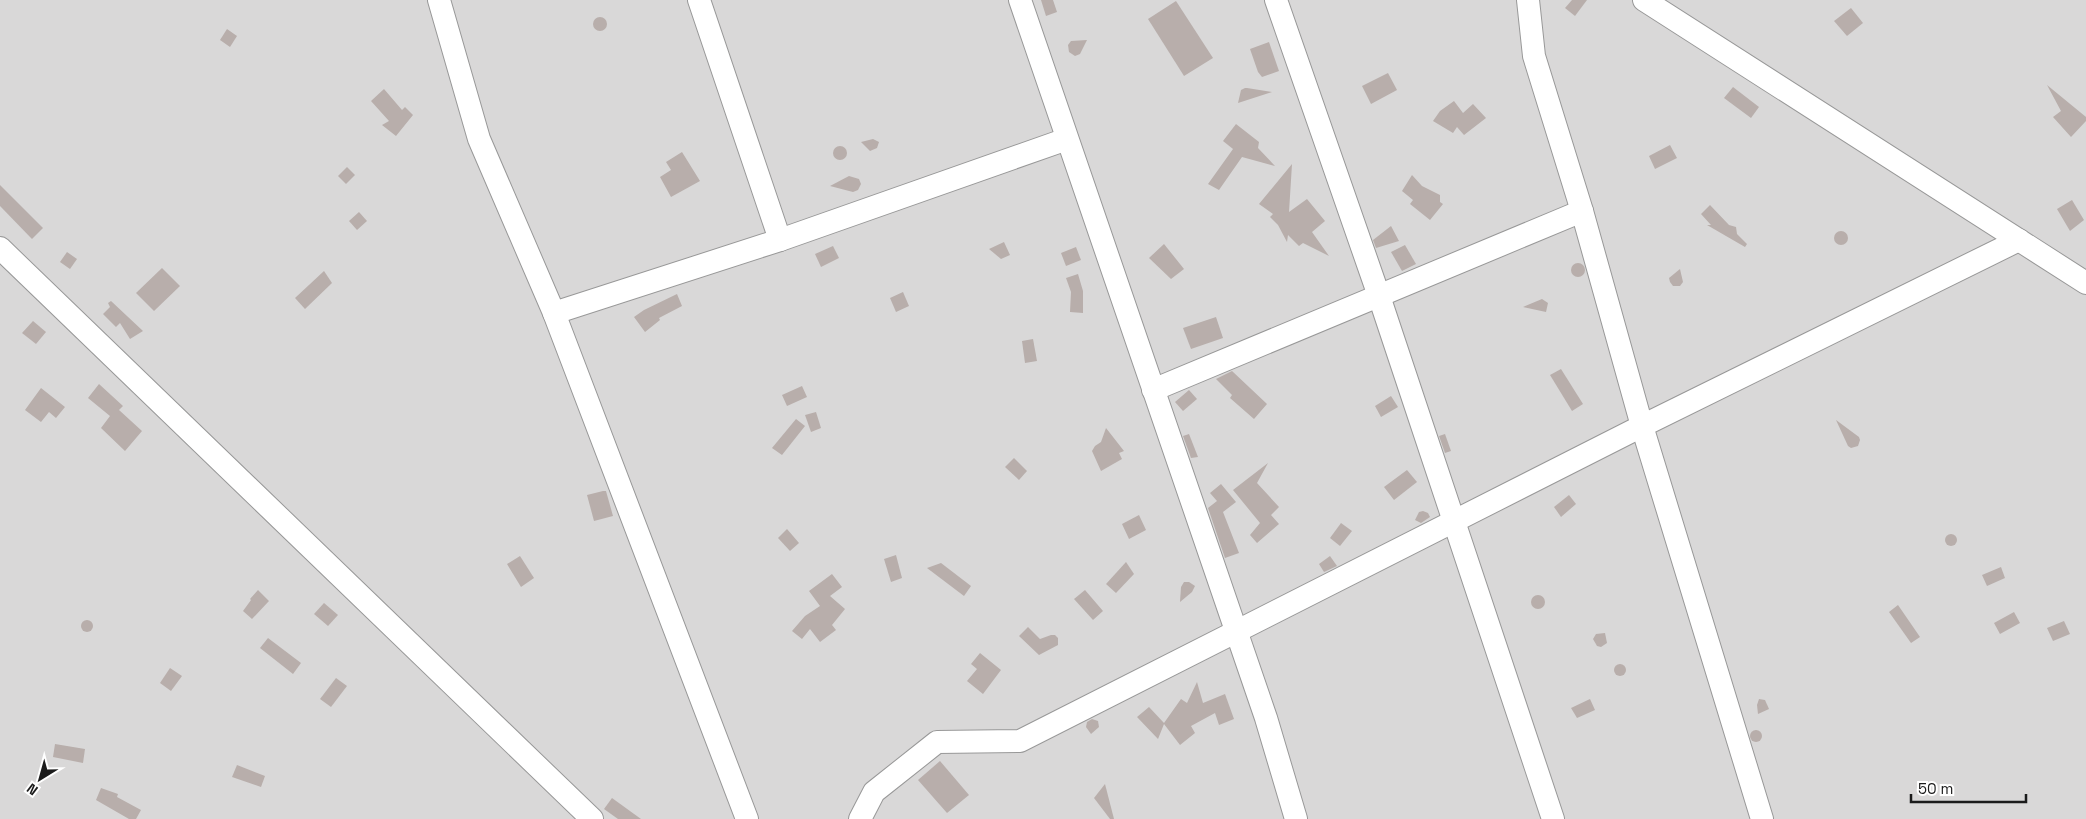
<svg xmlns="http://www.w3.org/2000/svg" width="2086" height="819" font-family="'Space Grotesk',sans-serif">
	<rect width="100%" height="100%" fill="#ebe6e1"/>
	<rect fill="#d9d8d8" x="0" y="0" width="2086" height="819"/>
	<g fill="#b8aeab">
		<path d="M1041 0H1053L1057 12 1046 16Z"/>
		<path d="M1572 0H1587L1575 16 1565 8Z"/>
		<path d="M1176 1 1213 58 1184 76 1148 19Z"/>
		<path d="M1851 8 1863 23 1847 36 1834 21Z"/>
		<circle cx="600" cy="24" r="7"/>
		<path d="M227 29 237 36 230 47 220 40Z"/>
		<path d="M1087 40 1080 54 1075 56 1069 52 1068 45 1071 41Z"/>
		<path d="M1269 42 1279 71 1262 77 1258 72 1250 49Z"/>
		<path d="M1388 73 1397 90 1371 104 1362 86Z"/>
		<path d="M2047 85 2086 117V121L2071 137 2053 117 2061 111Z"/>
		<path d="M1733 87 1759 107 1751 118 1724 98Z"/>
		<path d="M1245 88H1247L1272 92 1238 103 1241 90Z"/>
		<path d="M384 89 402 110 405 107 413 115 396 136 382 125 389 121 371 101Z"/>
		<path d="M1454 101 1463 113 1473 104 1486 118 1464 135 1457 127 1453 133 1433 121 1440 111Z"/>
		<path d="M1236 124 1259 142 1258 148 1275 166 1242 157 1219 190 1208 184 1233 149 1223 141Z"/>
		<path d="M873 139 879 142 877 148 870 151 861 142Z"/>
		<path d="M1670 145 1677 158 1655 169 1649 156Z"/>
		<circle cx="840" cy="153" r="7"/>
		<path d="M682 152 700 181 671 197 660 177 671 170 666 162Z"/>
		<path d="M1292 164 1289 212 1307 199 1325 221 1312 232 1329 256 1303 243 1299 246 1288 235 1287 242 1278 225 1270 217 1273 214 1259 204Z"/>
		<path d="M347 167 355 175 346 184 338 176Z"/>
		<path d="M1412 175 1422 186 1440 195V202L1443 204 1430 220 1410 204 1413 200 1402 191Z"/>
		<path d="M849 176 859 179 861 184 858 190 853 192 830 186Z"/>
		<path d="M0 185 43 228 32 239 0 206Z"/>
		<path d="M2072 200 2084 220 2070 231 2057 209Z"/>
		<path d="M1710 205 1729 225 1736 227 1737 234 1747 244 1745 247 1707 225H1711L1701 214Z"/>
		<path d="M359 212 367 221 357 230 349 221Z"/>
		<path d="M1391 226 1399 241 1376 248 1373 240Z"/>
		<circle cx="1841" cy="238" r="7"/>
		<path d="M1004 242 1010 255 1001 259 989 249Z"/>
		<path d="M1164 244 1184 269 1171 279 1149 258Z"/>
		<path d="M1405 245 1416 264 1402 271 1391 252Z"/>
		<path d="M833 246 839 258 821 267 815 254Z"/>
		<path d="M1076 247 1081 260 1066 266 1061 253Z"/>
		<path d="M67 252 77 259 70 269 60 262Z"/>
		<circle cx="1578" cy="270" r="7"/>
		<path d="M162 268 180 286 154 311 136 293Z"/>
		<path d="M1680 269 1683 282 1680 286H1673L1670 282 1669 278Z"/>
		<path d="M324 271 332 283 305 309 295 298Z"/>
		<path d="M1078 274 1083 291V313L1070 312 1071 292 1066 278Z"/>
		<path d="M903 292 909 306 896 312 890 298Z"/>
		<path d="M677 294 682 306 659 318 660 320 645 332 634 317 644 310Z"/>
		<path d="M1542 299 1548 303 1546 312 1523 307Z"/>
		<path d="M111 301 143 331 130 339 120 323 116 327 103 314 110 307 108 303Z"/>
		<path d="M1216 317 1223 338 1191 349 1183 328Z"/>
		<path d="M33 321 46 332 36 344 22 333Z"/>
		<path d="M1033 339 1037 361 1025 363 1022 341Z"/>
		<path d="M1561 369 1583 404 1572 411 1550 375Z"/>
		<path d="M1232 371 1267 404 1254 419 1230 398 1232 395 1216 379Z"/>
		<path d="M99 384 123 406 119 410 142 431 125 451 101 428 110 416 88 398Z"/>
		<path d="M802 386 807 397 787 406 782 395Z"/>
		<path d="M41 388 65 407 56 418 49 412 41 422 25 410Z"/>
		<path d="M1189 390 1197 399 1183 411 1175 402Z"/>
		<path d="M1391 396 1398 407 1381 417 1375 406Z"/>
		<path d="M816 412 821 428 811 432 805 415Z"/>
		<path d="M796 419 805 426 782 455 772 448Z"/>
		<path d="M1836 420 1859 437 1860 440 1858 446 1851 448 1848 446Z"/>
		<path d="M1106 428 1124 451 1119 453 1122 459 1101 471 1092 451 1095 446 1101 442Z"/>
		<path d="M1189 434 1198 457 1191 458 1183 436Z"/>
		<path d="M1445 434 1451 451 1445 453 1439 436Z"/>
		<path d="M1014 458 1027 471 1019 480 1005 467Z"/>
		<path d="M1268 463 1257 483 1279 507 1271 515 1279 524 1257 543 1250 535 1260 523 1233 490Z"/>
		<path d="M1407 470 1417 482 1394 500 1384 487Z"/>
		<path d="M1221 484 1236 502 1223 512 1239 553 1225 558 1208 508 1217 501 1210 493Z"/>
		<path d="M603 491H606L613 516 594 521 587 495Z"/>
		<path d="M1569 495 1576 504 1561 517 1554 507Z"/>
		<path d="M1423 511 1428 513 1430 517 1421 523 1415 520 1419 512Z"/>
		<path d="M1139 515 1146 530 1129 539 1122 524Z"/>
		<path d="M1341 523 1352 531 1340 546 1330 538Z"/>
		<path d="M787 529 799 543 790 551 778 538Z"/>
		<circle cx="1951" cy="540" r="6"/>
		<path d="M896 555 902 578 891 582 884 559Z"/>
		<path d="M520 556 534 578 521 587 507 564Z"/>
		<path d="M1330 556 1337 566 1324 572 1319 564Z"/>
		<path d="M1126 562 1134 574 1116 593 1106 584Z"/>
		<path d="M941 563 971 586 964 596 927 568Z"/>
		<path d="M2001 567 2005 578 1987 586 1982 575Z"/>
		<path d="M832 574 842 587 830 596 845 609 832 625 836 630 820 642 810 629 802 639 792 631 805 616 820 606 809 591Z"/>
		<path d="M1184 582H1189L1195 586 1192 592 1180 602 1181 587Z"/>
		<path d="M258 590 269 601 252 619 243 611 251 600 250 599Z"/>
		<path d="M1085 590 1103 611 1093 620 1074 599Z"/>
		<circle cx="1538" cy="602" r="7"/>
		<path d="M324 603 338 615 328 626 314 614Z"/>
		<path d="M1898 605 1920 637 1911 643 1889 612Z"/>
		<path d="M2014 612 2020 623 2000 634 1994 623Z"/>
		<circle cx="87" cy="626" r="6"/>
		<path d="M2064 621 2070 634 2053 641 2047 628Z"/>
		<path d="M1028 627 1040 639 1051 635H1055L1058 638V645L1039 655 1019 636Z"/>
		<path d="M1605 633 1607 643 1601 647 1597 646 1593 639 1596 634Z"/>
		<path d="M268 638 301 663 293 674 260 648Z"/>
		<path d="M980 653 1001 670 983 694 967 681 977 669 971 664Z"/>
		<circle cx="1620" cy="670" r="6"/>
		<path d="M170 668 182 676 171 691 160 683Z"/>
		<path d="M336 678 347 686 331 707 320 699Z"/>
		<path d="M1197 682 1203 703 1225 694 1234 719 1219 725 1215 713 1191 726 1195 733 1180 745 1164 724 1158 739 1137 717 1149 707 1164 723 1181 699 1187 703Z"/>
		<path d="M1590 699 1595 710 1577 718 1571 708Z"/>
		<path d="M1759 699 1765 700 1769 709 1758 714 1757 705Z"/>
		<path d="M1092 719 1098 721 1099 727 1091 734 1086 727 1087 722Z"/>
		<circle cx="1756" cy="736" r="6"/>
		<path d="M55 744 85 749 83 763 53 757Z"/>
		<path d="M940 761 969 795 947 813 918 780Z"/>
		<path d="M237 765 265 776 261 787 232 777Z"/>
		<path d="M1105 784 1114 819H1110L1094 798Z"/>
		<path d="M101 788 118 794 117 797 141 810 136 819H129L96 800Z"/>
		<path d="M612 798 641 819H618L604 809Z"/>
	</g>
	<g fill="none" stroke-linecap="round" stroke-linejoin="round">
		<defs>
			<g id="minor">
				<path d="M439 0 479 139 554 313 747 819"/>
				<path d="M699 0 780 240"/>
				<path d="M1020 0 1266 718 1296 819"/>
				<path d="M1276 0 1379 296 1553 819"/>
				<path d="M1528 0 1534 56 1582 211 1642 426 1762 819"/>
				<path d="M1644 0 2086 283"/>
				<path d="M0 248 592 819"/>
				<path d="M554 313 780 240 1067 139"/>
				<path d="M1153 390 1582 211"/>
				<path d="M860 819 874 792 937 742 1020 741 1642 426 2019 240"/>
			</g>
		</defs>
		<use href="#minor" stroke="#989898" stroke-width="24"/>
		<use href="#minor" stroke="#fff" stroke-width="22"/>
	</g>
	<g transform="translate(40 779) rotate(217)" stroke="#ffffff" stroke-width="4" paint-order="stroke">
	<path d="M0-4L9 19L0 12L-9 19Z" fill="#1b1b1b"/>
	<text y="-8" font-size="14" font-weight="bold" text-anchor="middle" fill="#1b1b1b">N</text>
	</g>
	<path d="M1911 794v8h115v-8" fill="none" stroke="#1b1b1b" stroke-width="2.5"/>
	<text x="1918" y="794" font-size="15" fill="#1b1b1b" stroke="#ffffff" stroke-width="4" paint-order="stroke">50 m</text>
</svg>
